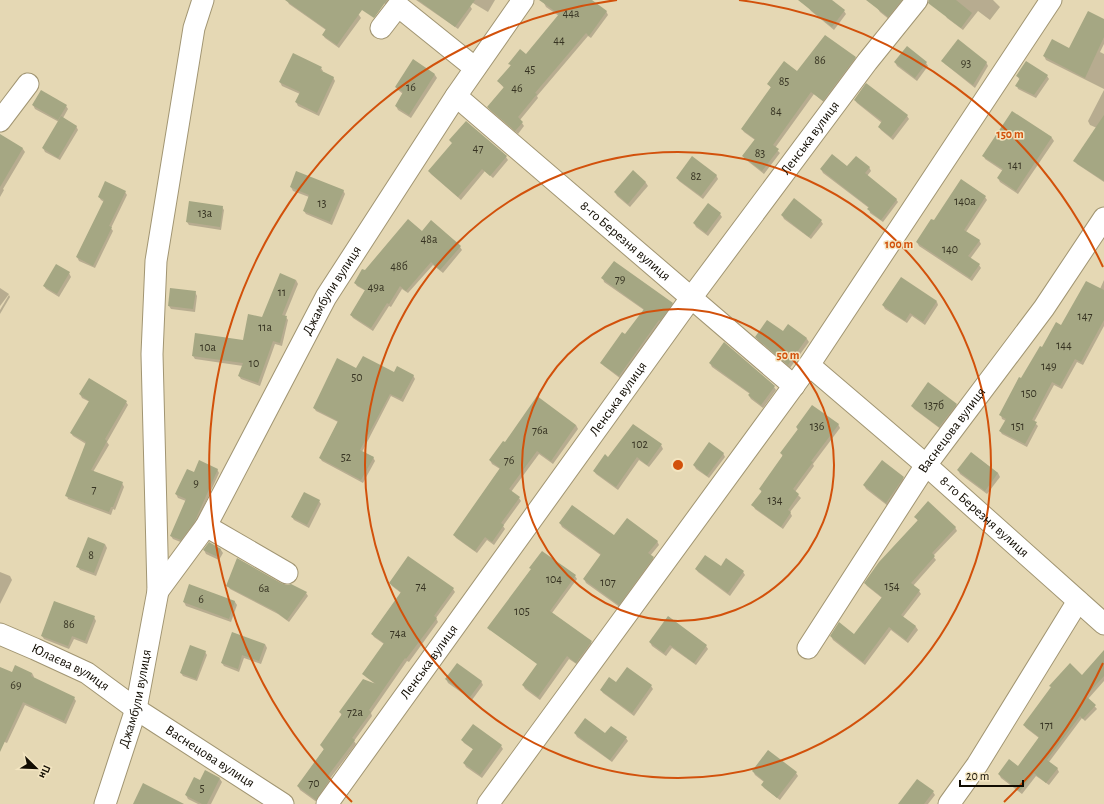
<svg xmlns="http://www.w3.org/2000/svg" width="1104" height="804" font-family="'Alegreya Sans',sans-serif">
	<rect width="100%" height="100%" fill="#e5d8b4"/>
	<g fill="#0003">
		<path d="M287 0H338L359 15 361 18 339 48 325 38 323 35 326 30 289 4Z"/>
		<path d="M381 0H393L387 6Z"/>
		<path d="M416 0H462L470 6 472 9 458 29Z"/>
		<path d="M468 0H495L488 12Z"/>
		<path d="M547 0H590L606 11 608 15 591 38 588 36 537 96 538 98 520 120 524 126 518 134 490 110 488 107 504 88 498 81 511 66 510 64 526 56 559 16 546 7 544 3Z"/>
		<path d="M815 0H831L844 11 846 14 834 30 811 11 809 8Z"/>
		<path d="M886 0H905L890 20 880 12 878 9Z"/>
		<path d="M945 0H993L1000 7 990 20 978 11 963 30 947 18 940 7Z"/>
		<path d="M1104 20V44L1100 52 1104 54V89L1046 60 1044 56 1070 49Z"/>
		<path d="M855 58 857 61 825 103 814 94 775 148 780 153 764 174 745 159 743 156 755 140 744 132 742 129 772 89 768 84Z"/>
		<path d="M413 61 435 75 437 78 411 118 398 110 396 106 403 94 398 90 396 87Z"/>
		<path d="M943 61 986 62 988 66 975 88 945 64Z"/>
		<path d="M895 62 926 63 928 66 917 81 897 66Z"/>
		<path d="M321 68 323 71 322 72 333 77 335 81 319 116 298 106 296 102 300 94 282 86 280 82Z"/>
		<path d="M1017 76H1047L1049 79 1036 98 1018 89 1017 86 1020 80Z"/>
		<path d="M1104 90V182L1077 164 1075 161 1097 128 1090 125 1088 121Z"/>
		<path d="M855 100 907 116 909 119 893 140 881 130 879 127 882 123 857 103Z"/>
		<path d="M33 105 66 106 68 109 63 118 76 126 78 130 60 160 45 152 43 148 59 122 35 109Z"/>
		<path d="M1012 112 1052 138 1054 141 1018 194 1000 182 998 178 1003 171 985 159 984 156Z"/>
		<path d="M466 122 506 157 508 160 493 178 485 171 461 200 431 174 429 171 453 144Z"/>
		<path d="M2 136 23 149 25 152 3 189 4 190 0 197V138Z"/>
		<path d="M869 167 871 171 867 176 896 199 898 202 883 222 870 213 869 208 823 173 821 169Z"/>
		<path d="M633 172 646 183 648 186 630 207 617 196 615 192Z"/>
		<path d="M716 175 718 179 703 199 679 181 677 178Z"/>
		<path d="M961 181 985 197 987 200 966 232 979 240 981 244 970 259 979 265 981 268 972 281 919 246 917 242 934 222Z"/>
		<path d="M291 187 343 190 345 194 332 225 306 214 304 211 309 197 293 191Z"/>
		<path d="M125 192 127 195 111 228 113 231 95 268 79 261 77 257 104 202 101 200 99 197Z"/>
		<path d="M708 205 720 214 722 217 708 236 696 227 694 223Z"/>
		<path d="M222 207 224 210 221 230 189 225 187 222Z"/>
		<path d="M782 215 821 221 823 224 811 239 784 219Z"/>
		<path d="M422 233 460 247 462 250 443 273 433 265 408 293 402 289 391 307 389 306 373 331 353 318 351 315 366 291 357 286 355 283 365 272Z"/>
		<path d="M69 273 71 277 59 297 46 289 44 286Z"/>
		<path d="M603 278 672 303 674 307 621 379 604 366 602 363 625 336 644 310 604 282Z"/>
		<path d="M296 280 298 284 285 316 288 320 282 346 275 344 260 386 241 379 239 376 243 366 195 359 193 356 243 341Z"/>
		<path d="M1104 280V326L1083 365 1077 362 1062 389 1054 385 1034 422 1038 426 1027 447 1002 434 1000 431 1006 421 1002 419 1001 415 1022 380 1043 349 1061 326 1100 289Z"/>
		<path d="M0 288 9 294 0 306Z"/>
		<path d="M195 292 197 296 195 312 171 309 169 306Z"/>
		<path d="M9 295 10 297 0 314V310Z"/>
		<path d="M937 302 938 305 925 325 912 316 907 323 885 309 883 305Z"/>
		<path d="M789 326 807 339 809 342 790 368 758 340 756 337 784 333Z"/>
		<path d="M710 363 774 387 776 390 763 408 751 399 749 396 750 394 712 367Z"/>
		<path d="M356 369 413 375 415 379 403 402 391 396 362 452 373 457 375 461 363 483 322 461 320 458 338 422 316 411 314 408Z"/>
		<path d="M80 394 126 402 128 405 107 442 109 445 93 472 122 483 124 487 115 510 113 509 111 515 68 499 67 496 86 444 73 436 71 433 90 402 82 398Z"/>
		<path d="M956 405 958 408 942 430 914 409 912 406Z"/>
		<path d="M838 424 840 428 813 464 814 466 795 492 801 498 790 512 792 516 783 529 755 509 753 505 762 493 760 489 783 457 781 453 798 430 797 428Z"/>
		<path d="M576 425 578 429 553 464 539 454 511 492 519 498 521 501 503 526 505 529 494 545 487 540 477 553 456 538 454 535 500 469 492 464 490 460 505 443Z"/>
		<path d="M661 445 663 449 649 467 639 460 618 490 596 474 594 471 609 458Z"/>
		<path d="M723 453 725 457 709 478 696 469 694 465Z"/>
		<path d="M971 453 998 473 1000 477 987 494 960 474 958 470Z"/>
		<path d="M217 469 219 473 195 526 183 543 173 539 171 536 186 501 178 498 176 494 195 474Z"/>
		<path d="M903 478 905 481 888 506 866 489 864 485Z"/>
		<path d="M319 501 321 504 309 528 294 520 292 517Z"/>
		<path d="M915 517 955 527 957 531 933 556 936 560 913 586 919 591 921 594 903 617 916 627 918 630 908 643 891 630 865 665 833 640 831 636 854 635 882 598 867 586 865 583 918 521Z"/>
		<path d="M560 523 614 536 657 541 659 545 650 556 655 561 621 608 586 583 584 579 602 556 562 527Z"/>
		<path d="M105 544 107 548 96 576 80 570 78 567Z"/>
		<path d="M204 550H221L223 553 219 560 206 554Z"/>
		<path d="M721 567 743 572 745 575 730 596 698 572 696 569Z"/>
		<path d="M531 570 575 576 577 579 552 613 591 642 593 645 578 665 569 659 540 700 525 689 523 685 541 666 490 629V631L489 628Z"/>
		<path d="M0 572 10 576 12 580 0 604Z"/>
		<path d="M390 583 453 589 455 592 436 618 438 622 409 662 407 661 371 713 372 716 354 741 356 744 329 780 331 783 318 803 300 790 298 786 324 750 321 745 342 716 340 712 374 683 366 677 364 674 384 644 374 637 372 634 401 593 392 586Z"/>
		<path d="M281 584 306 593 308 596 289 622 278 614 230 589 228 586Z"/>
		<path d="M190 586 235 602 237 605 231 622 186 606 184 602Z"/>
		<path d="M94 617 96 621 87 644 74 639 69 649 44 639 42 636Z"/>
		<path d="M650 642 706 646 708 649 696 665 672 648 666 656 652 646Z"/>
		<path d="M265 644 267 648 261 664 244 658 239 672 224 666 222 663Z"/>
		<path d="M205 652 207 655 197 681 183 676 181 673Z"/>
		<path d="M1104 656V681L1088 699 1097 709 1085 721 1082 718 1049 762 1057 768 1059 772 1049 785 1036 776 1022 794 1001 778 999 774 1018 767 1039 738 1026 728 1024 725 1083 676Z"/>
		<path d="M0 668 12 674 32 673 34 677 33 679 74 698 76 701 66 724 25 705 7 743 0 740Z"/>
		<path d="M446 679 481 681 483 685 472 700 448 683Z"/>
		<path d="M651 686 653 689 634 716 603 693 601 690Z"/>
		<path d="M575 733 606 734 626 738 628 741 612 762 577 737Z"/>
		<path d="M462 740 501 746 503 749 482 778 466 767 464 763 474 750 464 743Z"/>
		<path d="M206 771 220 779 222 782 211 804H198L188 799 186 795 201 781Z"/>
		<path d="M753 771 796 773 798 776 780 800 764 788 762 785 764 782 755 775Z"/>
		<path d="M933 792 935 795 928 804H899Z"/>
	</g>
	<g fill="#a5a783">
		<path d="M285 0H387L374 18 362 10 337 45 322 35 326 29Z"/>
		<path d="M418 0H475L455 27Z"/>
		<path d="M539 0H592L607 11 589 36 586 33 535 93 537 94 518 117 523 122 515 131 487 107 504 87 497 81 511 65 508 64 520 49 526 54 559 14Z"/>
		<path d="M798 0H832L845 10 832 27Z"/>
		<path d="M866 0H902L888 17Z"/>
		<path d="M929 0H956L972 13 961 28 928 3Z"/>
		<path d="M1088 11 1104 19V37L1085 78 1043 56 1052 39 1069 48Z"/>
		<path d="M825 35 856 57 823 101 811 92 773 145 779 149 762 171 742 156 755 139 741 129 771 87 767 84 784 61 797 71Z"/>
		<path d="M958 39 987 62 973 85 941 61Z"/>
		<path d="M907 46 927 62 915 78 894 62Z"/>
		<path d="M293 53 322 67 320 70 334 77 317 113 295 102 300 92 279 82Z"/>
		<path d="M413 59 435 74 409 115 395 106 403 92 395 87Z"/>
		<path d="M1026 61 1048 75 1034 95 1015 86 1020 78 1016 76Z"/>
		<path d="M866 83 908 115 891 137 878 127 882 121 854 100Z"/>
		<path d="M41 90 67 105 58 120 32 105Z"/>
		<path d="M1012 111 1052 137 1016 191 997 178 1003 169 982 156Z"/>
		<path d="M1104 115V181L1073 161Z"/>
		<path d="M61 116 77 126 58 158 42 148Z"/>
		<path d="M466 121 507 156 490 176 482 169 458 197 428 171 452 143 449 140Z"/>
		<path d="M0 134 23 148 0 187Z"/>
		<path d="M832 154 847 166 856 156 870 167 865 173 897 199 881 220 867 209 869 207 820 169Z"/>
		<path d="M692 156 717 175 701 196 676 178Z"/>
		<path d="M633 170 646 182 628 204 614 192Z"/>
		<path d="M296 171 344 190 330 222 303 211 309 195 290 187Z"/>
		<path d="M961 179 986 196 964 230 980 240 968 256 980 264 970 278 916 242 931 219 934 220Z"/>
		<path d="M105 181 126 191 109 226 112 227 93 266 76 257 104 200 98 197Z"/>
		<path d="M794 198 822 220 809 237 781 215Z"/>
		<path d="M189 201 223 206 220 227 186 222Z"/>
		<path d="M708 203 721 213 706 233 693 223Z"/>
		<path d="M408 219 422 231 431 220 461 246 440 270 431 262 406 291 400 286 389 304 387 303 371 328 350 315 365 290 354 283 362 269 365 270Z"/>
		<path d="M614 261 673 303 660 321 659 320 619 376 600 363 622 332 625 334 644 309 601 278Z"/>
		<path d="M56 264 70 272 57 294 43 286Z"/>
		<path d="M280 273 296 280 282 315 287 316 280 343 273 341 258 383 238 376 243 363 192 356 195 333 243 340 248 314 262 317Z"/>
		<path d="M901 277 937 301 923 322 910 313 905 321 882 305Z"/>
		<path d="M1086 281 1104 290V320L1081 362 1075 359 1060 386 1052 382 1032 420 1037 422 1025 444 999 431 1006 419 999 415 1019 377 1021 378 1040 346 1042 347 1056 322 1061 325Z"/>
		<path d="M170 288 196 291 193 309 168 306Z"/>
		<path d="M767 320 783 331 788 324 807 338 788 365 755 337Z"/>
		<path d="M724 342 775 386 761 405 748 395 750 393 709 363Z"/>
		<path d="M363 356 394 372 397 366 414 375 401 399 390 394 360 450 374 457 361 480 319 458 338 421 313 408 337 358 356 368Z"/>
		<path d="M89 378 127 401 105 439 107 441 91 470 123 482 113 507H111L109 512 65 496 86 442 70 433 89 401 79 394Z"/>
		<path d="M928 382 957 404 939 427 911 406Z"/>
		<path d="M537 396 576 425 551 461 537 451 509 489 520 497 501 523 504 525 492 542 485 537 475 551 453 535 500 468 489 460 503 441 505 442Z"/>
		<path d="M812 405 839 424 811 461 813 462 793 489 799 494 788 510 791 512 781 527 751 505 762 491 759 489 783 455 780 453 798 429 796 427Z"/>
		<path d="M633 424 662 444 647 465 637 457 616 487 593 471 605 454 608 457Z"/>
		<path d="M709 442 724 453 707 476 693 465Z"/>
		<path d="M971 452 998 473 985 491 957 470Z"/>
		<path d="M199 460 218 469 194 523 181 540 170 536 186 499 175 494 187 469 194 472Z"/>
		<path d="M882 460 904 477 886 503 863 485Z"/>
		<path d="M304 492 320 500 307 525 291 517Z"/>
		<path d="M928 501 956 527 932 553 935 556 911 583 920 590 901 615 916 626 906 640 889 627 863 662 830 636 839 622 854 634 882 597 864 583 879 562 918 520 914 517Z"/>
		<path d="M572 505 614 535 627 518 658 541 648 553 654 557 619 605 583 579 601 554 559 523Z"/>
		<path d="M88 537 105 544 94 573 76 567Z"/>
		<path d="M209 542 221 549 218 557 203 550Z"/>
		<path d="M542 551 576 575 550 611 592 641 576 663 567 656 538 697 522 685 537 664 487 628 531 569 529 568Z"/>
		<path d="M705 555 721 566 726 558 744 571 728 593 695 569Z"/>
		<path d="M408 556 454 588 434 616 437 618 406 659 405 658 369 710 371 712 352 738 355 740 327 777 330 779 316 800 297 786 324 749 320 745 342 714 339 712 363 679 376 684 362 674 384 643 371 634 401 592 389 583Z"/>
		<path d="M237 558 281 583 287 585 291 584 307 592 287 620 275 611 226 586Z"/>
		<path d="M189 584 235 601 229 619 183 602Z"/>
		<path d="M54 601 95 616 85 641 72 636 68 646 41 636Z"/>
		<path d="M668 616 707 645 694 663 670 645 664 653 649 642Z"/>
		<path d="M232 632 265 644 259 661 242 655 238 669 221 663Z"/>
		<path d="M190 645 206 651 196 679 180 673Z"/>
		<path d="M1104 650V676L1086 696 1096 705 1083 719 1080 716 1047 760 1058 768 1046 783 1034 773 1020 791 998 774 1009 759 1018 766 1039 737 1023 725 1051 687 1049 686 1070 663 1082 675Z"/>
		<path d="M457 663 482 681 470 697 445 679Z"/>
		<path d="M15 665 32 673 31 676 75 697 64 721 23 702 0 752V667L12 672Z"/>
		<path d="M627 667 652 685 632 713 600 690 609 677 616 682Z"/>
		<path d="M585 718 605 733 611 726 627 737 610 760 574 733Z"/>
		<path d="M473 724 502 745 480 775 463 763 473 749 461 740Z"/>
		<path d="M768 750 797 772 777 798 761 785 764 781 752 771Z"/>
		<path d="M205 770 220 778 207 804H202L185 795 194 777 200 780Z"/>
		<path d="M917 779 934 791 924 804H898Z"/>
		<path d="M143 783 184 804H133Z"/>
	</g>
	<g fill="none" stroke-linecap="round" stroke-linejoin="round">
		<defs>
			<g id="minor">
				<path d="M381 28 398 6 475 68"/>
				<path id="s1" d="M456 96 794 386"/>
				<path d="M0 121 28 84"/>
				<path id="s2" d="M809 365 926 465 1104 624"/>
				<path d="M206 526 287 573"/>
				<path id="s3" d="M158 591 206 526 326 297 456 96 523 0"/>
				<path id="s4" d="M0 634 35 649 87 673 136 709 283 804"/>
				<path id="s5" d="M808 648 926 465 1044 308 1104 218"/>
				<path id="s6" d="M105 804 136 709 158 591 152 354 156 261 194 28 203 0"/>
				<path id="s7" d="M327 804 691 298 867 62 917 0"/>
				<path d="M488 804 809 365 1051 0"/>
				<path d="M949 804 977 765 1078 601"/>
			</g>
		</defs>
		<use href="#minor" stroke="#a19572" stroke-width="23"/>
		<use href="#minor" stroke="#fff" stroke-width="21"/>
	</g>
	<g fill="none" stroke="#d2510b" stroke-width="2">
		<circle cx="678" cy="465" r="156"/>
		<circle cx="678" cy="465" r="313"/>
		<path d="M1103 663A469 469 0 0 1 1004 802M352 802A469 469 0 0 1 617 0M739 0A469 469 0 0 1 1103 267"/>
	</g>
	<g text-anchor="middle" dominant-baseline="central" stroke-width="3" stroke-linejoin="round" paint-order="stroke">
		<g font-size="12" fill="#363322">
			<text x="571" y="13">44а</text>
			<text x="559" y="40">44</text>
			<text x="820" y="60">86</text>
			<text x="966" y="63">93</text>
			<text x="530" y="69">45</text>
			<text x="784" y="81">85</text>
			<text x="411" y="87">16</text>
			<text x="517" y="88">46</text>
			<text x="776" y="111">84</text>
			<text x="478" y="148">47</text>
			<text x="760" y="153">83</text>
			<text x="1015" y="165">141</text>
			<text x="696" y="176">82</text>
			<text x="965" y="201">140а</text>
			<text x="322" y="203">13</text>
			<text x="205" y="213">13а</text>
			<text x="429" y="239">48а</text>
			<text x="950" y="249">140</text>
			<text x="399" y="266">48б</text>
			<text x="620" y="279">79</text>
			<text x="376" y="287">49а</text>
			<text x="282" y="292">11</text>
			<text x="1085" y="316">147</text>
			<text x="265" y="327">11а</text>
			<text x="1064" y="345">144</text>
			<text x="208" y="347">10а</text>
			<text x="254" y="363">10</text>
			<text x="1049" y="366">149</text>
			<text x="357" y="377">50</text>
			<text x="1029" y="393">150</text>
			<text x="934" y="405">137б</text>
			<text x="817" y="426">136</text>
			<text x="1018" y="426">151</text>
			<text x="540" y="430">76а</text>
			<text x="640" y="444">102</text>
			<text x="346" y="457">52</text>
			<text x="509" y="460">76</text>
			<text x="196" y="483">9</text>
			<text x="94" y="489">7</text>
			<text x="775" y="500">134</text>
			<text x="91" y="555">8</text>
			<text x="554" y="579">104</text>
			<text x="608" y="582">107</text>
			<text x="421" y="586">74</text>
			<text x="892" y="586">154</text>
			<text x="264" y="588">6а</text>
			<text x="201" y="599">6</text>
			<text x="522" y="611">105</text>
			<text x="69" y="624">86</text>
			<text x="398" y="633">74а</text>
			<text x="16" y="685">69</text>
			<text x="355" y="712">72а</text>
			<text x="1047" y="725">171</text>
			<text x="314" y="783">70</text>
			<text x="202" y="788">5</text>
		</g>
		<g font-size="14" fill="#110c02" stroke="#f3e5c1">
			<text stroke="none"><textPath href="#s7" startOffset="823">Ленська вулиця</textPath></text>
			<text stroke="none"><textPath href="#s1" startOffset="223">8-го Березня вулиця</textPath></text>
			<text stroke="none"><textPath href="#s3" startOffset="348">Джамбули вулиця</textPath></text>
			<text stroke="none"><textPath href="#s7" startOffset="499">Ленська вулиця</textPath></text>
			<text stroke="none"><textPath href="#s5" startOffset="261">Васнецова вулиця</textPath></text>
			<text stroke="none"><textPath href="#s2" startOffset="232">8-го Березня вулиця</textPath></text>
			<text stroke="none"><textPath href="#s7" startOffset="175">Ленська вулиця</textPath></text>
			<text stroke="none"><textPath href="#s4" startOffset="78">Юлаєва вулиця</textPath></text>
			<text stroke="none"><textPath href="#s6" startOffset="110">Джамбули вулиця</textPath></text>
			<text stroke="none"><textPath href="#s4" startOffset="244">Васнецова вулиця</textPath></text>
		</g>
	</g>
	<circle cx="678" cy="465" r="6" fill="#d2510b" stroke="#f3e5c1" stroke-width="2"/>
	<g font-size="12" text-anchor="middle" font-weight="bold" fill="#d2510b" stroke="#f3e5c1" stroke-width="3" stroke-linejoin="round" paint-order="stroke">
		<text x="1010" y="138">150 m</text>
		<text x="899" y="248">100 m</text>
		<text x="788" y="359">50 m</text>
	</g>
	<g transform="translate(36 768) rotate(113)" stroke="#f3e5c1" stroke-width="3" paint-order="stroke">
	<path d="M0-3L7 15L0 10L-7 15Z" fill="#110c02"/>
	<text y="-6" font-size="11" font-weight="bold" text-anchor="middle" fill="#110c02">Пн</text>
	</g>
	<path d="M960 780v6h63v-6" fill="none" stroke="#110c02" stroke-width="2"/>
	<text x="966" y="780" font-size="12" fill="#110c02" stroke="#f3e5c1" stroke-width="3" paint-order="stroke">20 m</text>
</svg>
